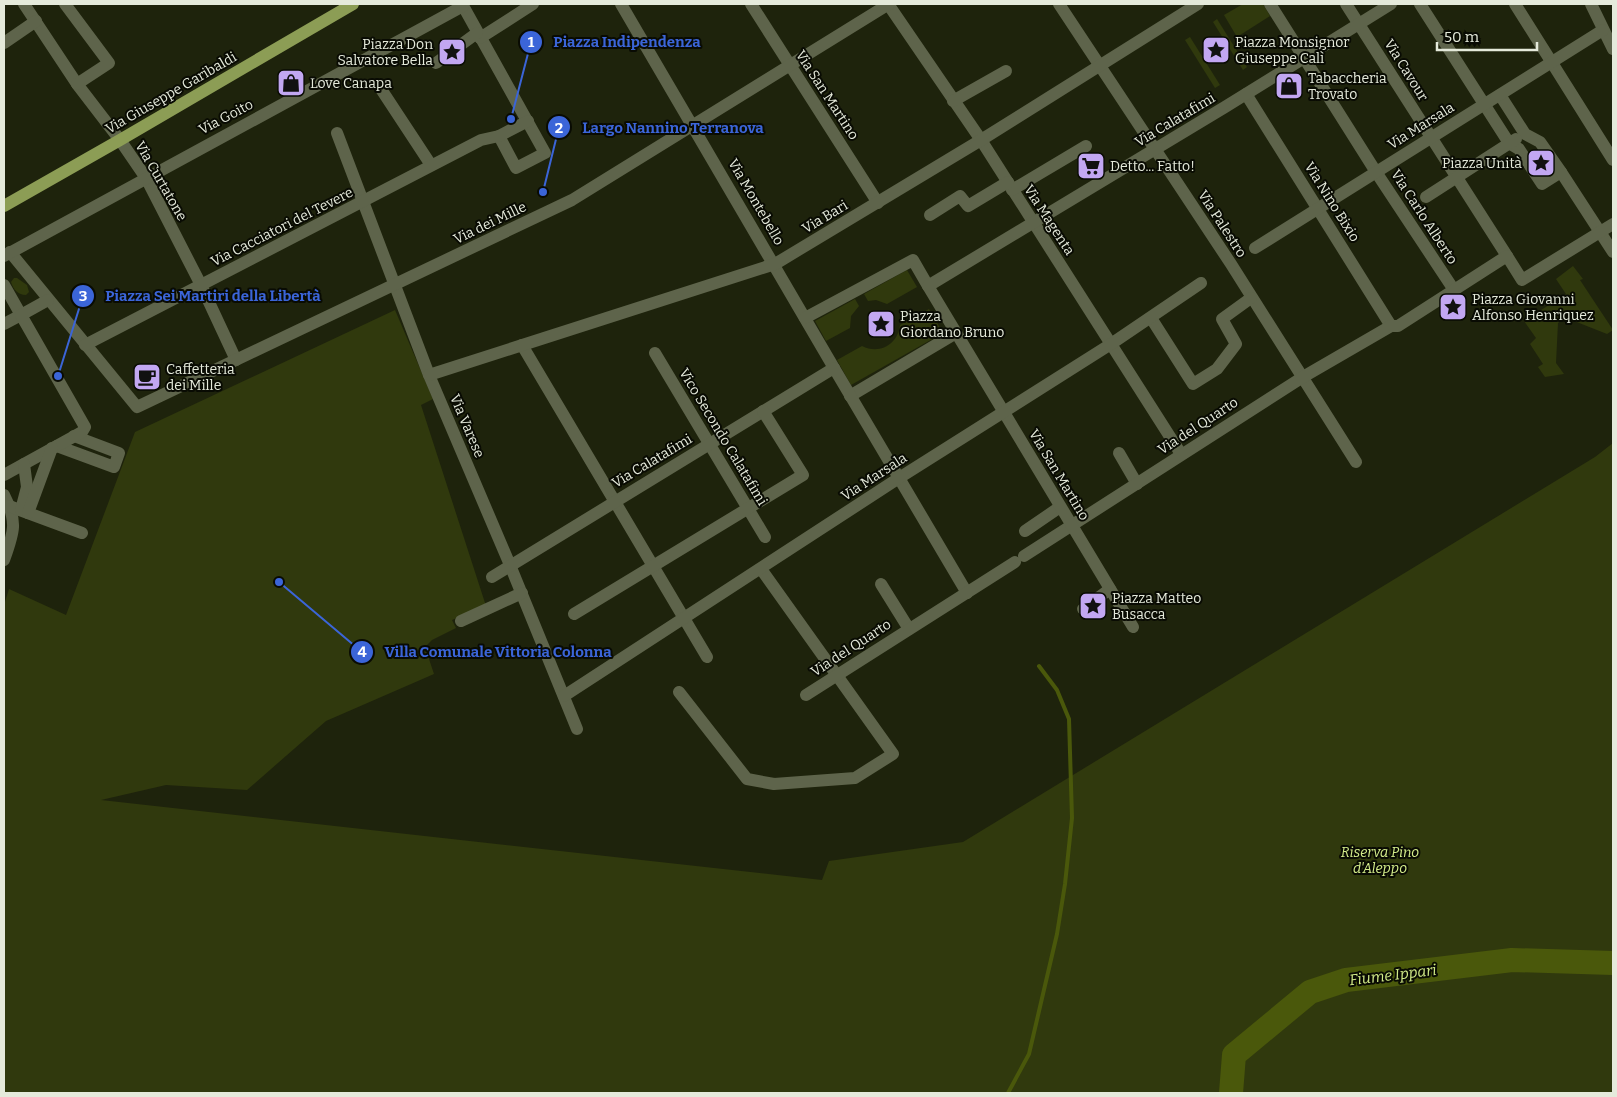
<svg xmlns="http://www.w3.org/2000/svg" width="1617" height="1097" font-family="Bitter,serif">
	<rect width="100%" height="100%" fill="#1e230c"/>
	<g fill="#30390d">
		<path d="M1243 4H1263L1270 16 1237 37 1224 15Z"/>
		<path d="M1217 19 1247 67 1243 70 1213 22Z"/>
		<path d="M1190 37 1220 85 1215 88 1185 40Z"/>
		<path d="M1573 266 1583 279 1580 280 1613 330 1607 334 1564 317 1558 323 1556 363 1564 374 1545 377 1538 367 1543 364 1530 344 1536 338 1524 321 1566 294 1556 279Z"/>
		<path d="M907 270 917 287 887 304 876 300 868 301 864 294Z"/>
		<path d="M14 278H17L27 285 29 292 26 295C18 295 13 289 11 282Z"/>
		<path d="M855 299 859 306 851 316 850 328 826 341 815 321Z"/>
		<path d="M929 309 943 333 851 385 837 360 862 346C880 355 898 344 900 325Z"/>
		<path d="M395 310 433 399 421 405 486 606 452 620 456 628 432 640 425 647 434 674 326 721 247 790 166 785 101 800 822 880 829 861 963 842 1595 457 1613 443V1093H4V605L9 589 66 615 135 432Z"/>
	</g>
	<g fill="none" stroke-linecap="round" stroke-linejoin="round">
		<path stroke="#4a580b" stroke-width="4" d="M1008 1093 1029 1054 1057 934 1065 884 1072 818 1069 719 1057 690 1039 666"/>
		<path stroke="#4a580b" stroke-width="24" d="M1231 1093 1234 1055 1310 992 1346 980 1512 960 1613 963"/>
		<g stroke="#5e644b" stroke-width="12">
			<path d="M24 4 77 84 120 140 146 178 201 285 236 360"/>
			<path d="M65 4 109 63 77 84"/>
			<path d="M462 4 545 153 516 168 499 136"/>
			<path d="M621 4 834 368"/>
			<path d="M751 4 878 203"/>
			<path d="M888 4 981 140 1181 454"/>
			<path d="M1059 4 1231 264 1356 462"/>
			<path d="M1270 4 1376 172 1454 290"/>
			<path d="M1346 4 1507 256"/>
			<path d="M1420 4 1509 143 1519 149 1542 184 1561 172"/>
			<path d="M1515 4 1613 160"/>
			<path d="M1591 4 1613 49"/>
			<path d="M480 38 533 4"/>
			<path d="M4 43 36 21"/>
			<path d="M436 63 477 33"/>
			<path d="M381 89 431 165"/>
			<path d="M1246 94 1391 326"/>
			<path d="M1500 95 1525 134 1540 142 1561 172 1613 252"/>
			<path d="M953 101 1006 71"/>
			<path d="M337 133 429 375 510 565 577 729"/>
			<path d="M1012 190 1086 146"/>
			<path d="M1426 197 1516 139"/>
			<path d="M930 215 960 196 968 206 1008 182"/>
			<path d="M1255 248 1603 30"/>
			<path d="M10 252 137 407 572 200 889 4"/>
			<path d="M4 256 463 6"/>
			<path d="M4 285 21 315 4 324"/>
			<path d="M805 318 913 260 928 286"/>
			<path d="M1151 318 1193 384 1217 369 1236 344 1222 319 1251 298"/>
			<path d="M85 345 481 140 499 136 528 121"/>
			<path d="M522 345 707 657"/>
			<path d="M655 353 765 537"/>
			<path d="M429 375 775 264 981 140 1198 4"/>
			<path d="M850 396 956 333"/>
			<path d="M57 446 114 467 119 453 74 436"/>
			<path d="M1119 453 1137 484"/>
			<path d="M4 475 82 432 85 427 21 315 48 300"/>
			<path d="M4 495C18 522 14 532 4 560"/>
			<path d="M9 506 82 533"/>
			<path d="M21 510 27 487 24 464"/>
			<path d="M28 513 52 448"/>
			<path d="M1025 531 1060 507"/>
			<path d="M1024 556 1303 377 1391 326H1398L1507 256 1522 280 1613 224"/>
			<path d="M492 577 834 368 967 593"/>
			<path d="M881 584 909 629"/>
			<path d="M1083 609 1110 589"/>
			<path d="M574 614 803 475 763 411"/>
			<path d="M461 621 522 593"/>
			<path d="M1133 627 928 286 1225 107 1391 4"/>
			<path d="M679 692 747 779 774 784 855 778 893 754 761 569"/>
			<path d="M806 695 1015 562"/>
			<path d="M564 696 899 478 1111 344 1201 283"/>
		</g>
		<path stroke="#8c9d55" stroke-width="12" d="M4 206 120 140 353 4"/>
	</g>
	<defs>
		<symbol id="sight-square" viewBox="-11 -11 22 22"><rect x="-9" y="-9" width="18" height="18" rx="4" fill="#c2a7f2" stroke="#090b03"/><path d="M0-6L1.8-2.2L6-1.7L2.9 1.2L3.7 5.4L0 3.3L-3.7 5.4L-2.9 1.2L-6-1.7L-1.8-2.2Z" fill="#111"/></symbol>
		<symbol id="shop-square" viewBox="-11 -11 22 22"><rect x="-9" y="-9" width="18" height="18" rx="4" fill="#c2a7f2" stroke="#090b03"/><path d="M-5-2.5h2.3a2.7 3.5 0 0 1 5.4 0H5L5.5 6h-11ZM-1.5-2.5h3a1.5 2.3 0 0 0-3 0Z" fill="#111"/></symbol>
		<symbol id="supermarket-square" viewBox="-11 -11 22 22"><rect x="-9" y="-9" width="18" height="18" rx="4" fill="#c2a7f2" stroke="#090b03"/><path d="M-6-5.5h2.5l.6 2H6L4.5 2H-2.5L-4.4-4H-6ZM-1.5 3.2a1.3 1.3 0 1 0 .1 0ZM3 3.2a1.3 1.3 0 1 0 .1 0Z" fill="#111"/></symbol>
		<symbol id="cafe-square" viewBox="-11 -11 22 22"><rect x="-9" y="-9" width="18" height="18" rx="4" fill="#c2a7f2" stroke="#090b03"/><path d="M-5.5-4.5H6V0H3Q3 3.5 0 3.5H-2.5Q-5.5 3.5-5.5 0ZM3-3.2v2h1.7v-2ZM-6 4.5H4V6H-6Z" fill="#111"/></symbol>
	</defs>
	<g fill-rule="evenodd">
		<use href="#sight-square" x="1200" y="34" width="32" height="32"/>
		<use href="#sight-square" x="436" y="36" width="32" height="32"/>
		<use href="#shop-square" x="275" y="67" width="32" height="32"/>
		<use href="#shop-square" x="1273" y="70" width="32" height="32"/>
		<use href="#sight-square" x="1525" y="147" width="32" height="32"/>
		<use href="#supermarket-square" x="1075" y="150" width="32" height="32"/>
		<use href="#sight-square" x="1437" y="291" width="32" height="32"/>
		<use href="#sight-square" x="865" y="308" width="32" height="32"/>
		<use href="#cafe-square" x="131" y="361" width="32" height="32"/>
		<use href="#sight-square" x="1077" y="590" width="32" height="32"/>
	</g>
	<g text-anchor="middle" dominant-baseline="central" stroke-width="4" stroke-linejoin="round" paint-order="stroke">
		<g font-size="14" fill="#e5eadb" stroke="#090b03" text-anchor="start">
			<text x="1235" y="42">Piazza Monsignor<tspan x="1235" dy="16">Giuseppe Calì</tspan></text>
			<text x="433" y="44" text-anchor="end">Piazza Don<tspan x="433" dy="16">Salvatore Bella</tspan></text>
			<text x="1308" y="78">Tabaccheria<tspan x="1308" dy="16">Trovato</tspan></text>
			<text x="310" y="83">Love Canapa</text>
			<text x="1522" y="163" text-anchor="end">Piazza Unità</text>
			<text x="1110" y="166">Detto... Fatto!</text>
			<text x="1472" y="299">Piazza Giovanni<tspan x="1472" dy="16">Alfonso Henriquez</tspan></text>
			<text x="900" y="316">Piazza<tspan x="900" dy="16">Giordano Bruno</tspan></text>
			<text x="166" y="369">Caffetteria<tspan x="166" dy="16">dei Mille</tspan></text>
			<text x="1112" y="598">Piazza Matteo<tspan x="1112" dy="16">Busacca</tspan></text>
		</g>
		<g font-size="14" fill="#e5eadb" stroke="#090b03">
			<text transform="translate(1406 70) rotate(58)">Via Cavour</text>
			<text transform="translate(171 93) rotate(-30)">Via Giuseppe Garibaldi</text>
			<text transform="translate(827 95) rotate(57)">Via San Martino</text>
			<text transform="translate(226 117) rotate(-28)">Via Goito</text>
			<text transform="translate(1175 120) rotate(-31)">Via Calatafimi</text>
			<text transform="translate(1421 126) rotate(-32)">Via Marsala</text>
			<text transform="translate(161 181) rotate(60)">Via Curtatone</text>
			<text transform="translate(756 202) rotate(60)">Via Montebello</text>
			<text transform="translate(1332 202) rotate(58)">Via Nino Bixio</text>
			<text transform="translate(825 217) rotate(-31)">Via Bari</text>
			<text transform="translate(1424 217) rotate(57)">Via Carlo Alberto</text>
			<text transform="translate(1049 220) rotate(57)">Via Magenta</text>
			<text transform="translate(490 223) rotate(-26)">Via dei Mille</text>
			<text transform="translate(1222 224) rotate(57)">Via Palestro</text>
			<text transform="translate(282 227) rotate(-27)">Via Cacciatori del Tevere</text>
			<text transform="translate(467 426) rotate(67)">Via Varese</text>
			<text transform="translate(1198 426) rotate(-33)">Via del Quarto</text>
			<text transform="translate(723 437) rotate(59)">Vico Secondo Calatafimi</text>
			<text transform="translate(652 461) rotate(-31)">Via Calatafimi</text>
			<text transform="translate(1059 475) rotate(59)">Via San Martino</text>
			<text transform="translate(874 477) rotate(-33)">Via Marsala</text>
			<text transform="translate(851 648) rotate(-33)">Via del Quarto</text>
		</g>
		<g font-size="14" font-style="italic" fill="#d6ef8c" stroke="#090b03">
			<text x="1380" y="852">Riserva Pino<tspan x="1380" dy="16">d'Aleppo</tspan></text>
		</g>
		<g font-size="15" font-style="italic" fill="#d3ec89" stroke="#090b03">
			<text transform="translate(1393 975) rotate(-7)">Fiume Ippari</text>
		</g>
	</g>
	<path fill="none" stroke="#3b65d8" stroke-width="2" d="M511 119L531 42M543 192L559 127M58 376L83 296M279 582L362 652"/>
	<g fill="#3b65d8" stroke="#090b03" stroke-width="2">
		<circle cx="511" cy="119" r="5"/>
		<circle cx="543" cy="192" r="5"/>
		<circle cx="58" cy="376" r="5"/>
		<circle cx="279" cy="582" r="5"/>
		<circle cx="531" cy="42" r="12"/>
		<circle cx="559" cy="127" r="12"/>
		<circle cx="83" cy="296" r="12"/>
		<circle cx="362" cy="652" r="12"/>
	</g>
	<g font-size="15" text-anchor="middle" font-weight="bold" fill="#fff">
		<text x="531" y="47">1</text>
		<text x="559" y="133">2</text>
		<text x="83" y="301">3</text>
		<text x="362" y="657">4</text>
	</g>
	<g font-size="15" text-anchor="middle" font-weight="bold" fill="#3b65d8" stroke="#090b03" stroke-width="4" stroke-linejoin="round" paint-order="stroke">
		<text x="627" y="47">Piazza Indipendenza</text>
		<text x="673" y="133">Largo Nannino Terranova</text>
		<text x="213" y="301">Piazza Sei Martiri della Libertà</text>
		<text x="498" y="657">Villa Comunale Vittoria Colonna</text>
	</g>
	<rect width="1617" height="1097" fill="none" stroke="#e5eadb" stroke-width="10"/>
	<path d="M1437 42v8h100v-8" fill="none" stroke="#e5eadb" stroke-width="2.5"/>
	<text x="1444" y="42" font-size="15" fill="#e5eadb" stroke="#090b03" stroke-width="4" paint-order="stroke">50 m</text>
</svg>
